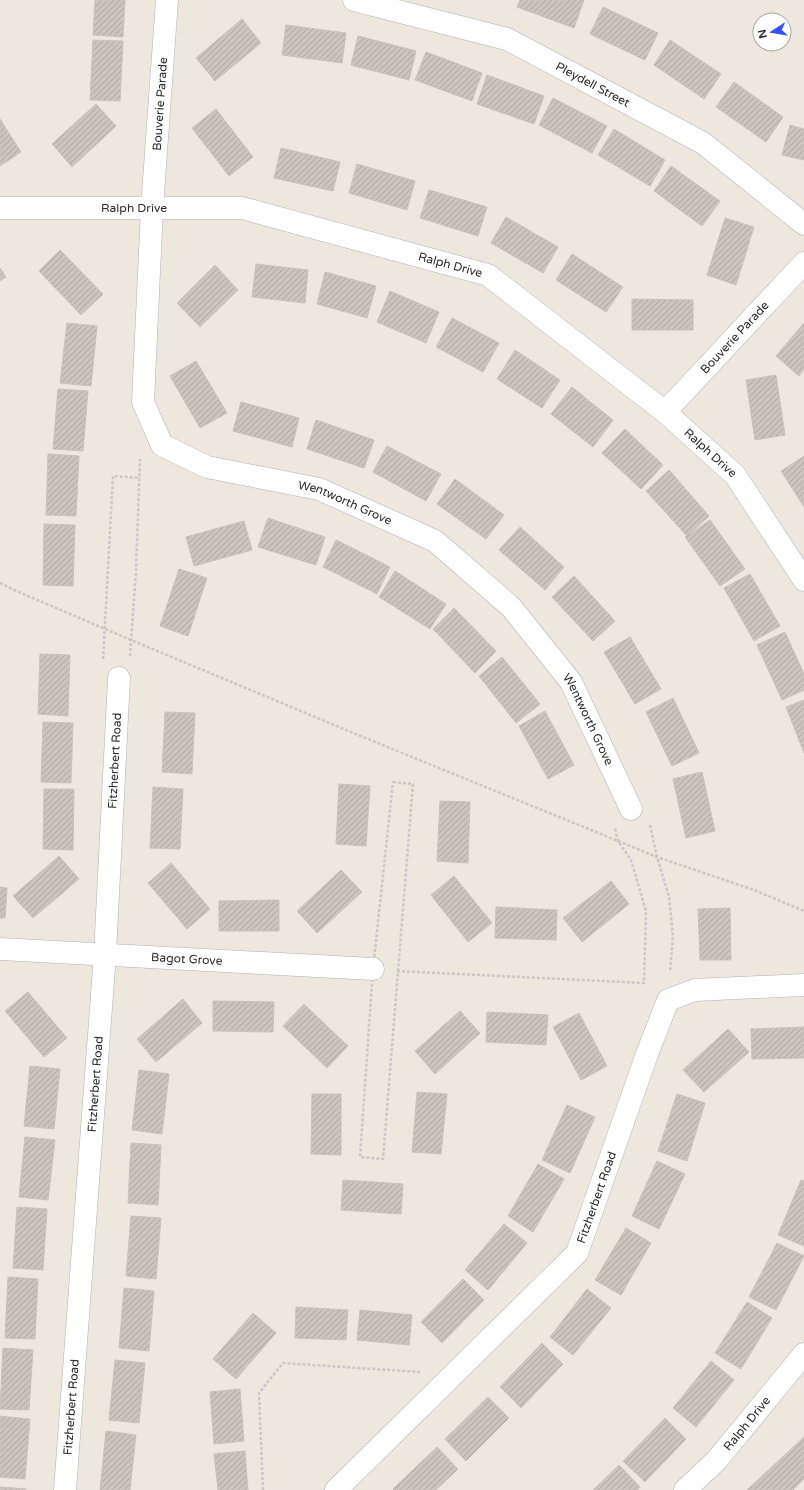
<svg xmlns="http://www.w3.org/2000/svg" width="804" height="1490" font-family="'Varela Round',sans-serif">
	<defs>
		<pattern id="building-hatch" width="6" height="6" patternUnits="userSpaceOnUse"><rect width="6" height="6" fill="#c9c5bb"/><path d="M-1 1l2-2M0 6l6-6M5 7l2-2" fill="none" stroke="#ada9a1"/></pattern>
	</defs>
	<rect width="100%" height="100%" fill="#ede7dd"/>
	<g fill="url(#building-hatch)" stroke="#c9c3b6">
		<path d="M95 0H125L123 37 93 35Z"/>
		<path d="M520 0H584L574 28 517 7Z"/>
		<path d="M603 7 658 33 645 60 590 34Z"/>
		<path d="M242 19 261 43 215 81 196 58Z"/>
		<path d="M286 25 346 33 342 63 282 55Z"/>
		<path d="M358 36 416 51 409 80 351 65Z"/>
		<path d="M93 40 123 41 120 101 90 100Z"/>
		<path d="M670 40 721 74 704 99 654 65Z"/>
		<path d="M426 52 482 73 472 101 415 80Z"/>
		<path d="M487 75 544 96 534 124 477 104Z"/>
		<path d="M734 82 783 117 766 142 716 107Z"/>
		<path d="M553 98 607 126 592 153 539 125Z"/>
		<path d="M96 104 116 126 72 167 52 144Z"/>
		<path d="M216 109 253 157 229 176 192 128Z"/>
		<path d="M0 119 21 152 0 166Z"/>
		<path d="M790 125 804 129V160L782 155Z"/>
		<path d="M614 129 665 160 650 186 598 155Z"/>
		<path d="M281 148 340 162 333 191 274 178Z"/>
		<path d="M357 164 415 181 407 210 349 193Z"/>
		<path d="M671 166 720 201 702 226 654 191Z"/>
		<path d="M429 190 487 207 478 236 420 218Z"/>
		<path d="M506 217 558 247 543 273 491 243Z"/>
		<path d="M725 218 754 227 736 285 707 275Z"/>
		<path d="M60 250 103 294 81 315 39 271Z"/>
		<path d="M572 254 623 287 606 312 556 280Z"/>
		<path d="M256 264 308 270 305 303 252 297Z"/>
		<path d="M215 265 238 290 200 327 177 303Z"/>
		<path d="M0 268 6 277 0 281Z"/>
		<path d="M325 272 376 286 367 318 317 304Z"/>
		<path d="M390 291 439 312 426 343 377 322Z"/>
		<path d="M632 299 693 300V330H632Z"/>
		<path d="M452 318 499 343 483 372 436 347Z"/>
		<path d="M67 323 97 326 91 386 60 383Z"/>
		<path d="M804 323V369L799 376 776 356Z"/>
		<path d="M515 350 560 380 542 408 497 379Z"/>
		<path d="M196 361 227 413 200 428 170 376Z"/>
		<path d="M776 375 785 435 755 440 746 380Z"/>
		<path d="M572 387 613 420 593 447 551 414Z"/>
		<path d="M58 389 88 391 83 451 53 449Z"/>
		<path d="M241 402 299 418 292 447 233 431Z"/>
		<path d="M316 420 374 440 364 468 307 449Z"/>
		<path d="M625 429 663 465 641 489 602 453Z"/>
		<path d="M387 446 441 474 426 501 373 472Z"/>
		<path d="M48 454 79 456 76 516 46 515Z"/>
		<path d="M804 456V507L781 471Z"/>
		<path d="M669 470 709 516 687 536 646 491Z"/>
		<path d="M455 479 504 515 486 539 437 504Z"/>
		<path d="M268 518 325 537 316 565 258 547Z"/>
		<path d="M710 520 745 569 720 586 685 537Z"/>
		<path d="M244 521 252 550 194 566 186 537Z"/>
		<path d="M44 524 75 525 73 586 43 585Z"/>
		<path d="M520 527 564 567 545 590 499 550Z"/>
		<path d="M336 540 390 567 377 594 323 567Z"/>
		<path d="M179 569 207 578 188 636 160 626Z"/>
		<path d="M395 571 446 604 430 629 379 597Z"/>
		<path d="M750 574 780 626 754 641 724 588Z"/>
		<path d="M574 576 615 621 593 641 552 597Z"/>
		<path d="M454 608 496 651 475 673 433 629Z"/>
		<path d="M785 632 804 674V690L782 700 757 645Z"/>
		<path d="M630 637 661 689 635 704 604 652Z"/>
		<path d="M40 654 70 655 68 716 38 714Z"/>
		<path d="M502 657 540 704 516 723 479 676Z"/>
		<path d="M673 698 699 753 672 766 646 712Z"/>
		<path d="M804 700V753L786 707Z"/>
		<path d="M545 711 574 765 548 779 519 726Z"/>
		<path d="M165 712 195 713 192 774 162 772Z"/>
		<path d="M43 722 73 723 71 783 41 782Z"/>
		<path d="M702 772 715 831 686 838 673 779Z"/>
		<path d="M339 784 370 786 366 846 336 844Z"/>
		<path d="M153 787 183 789 180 849 150 848Z"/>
		<path d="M44 789H74L73 850 43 849Z"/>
		<path d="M440 801 470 802 468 863 437 861Z"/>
		<path d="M59 856 79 879 33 918 13 896Z"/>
		<path d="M171 863 210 909 187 929 148 883Z"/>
		<path d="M341 870 362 892 317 933 297 911Z"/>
		<path d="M454 876 492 923 468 942 431 895Z"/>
		<path d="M611 881 629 904 582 942 563 918Z"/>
		<path d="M0 887 7 888 5 918H0Z"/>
		<path d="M279 900V931H219V901Z"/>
		<path d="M496 907 557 910 556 940 495 938Z"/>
		<path d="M730 908 731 960H700L698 909Z"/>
		<path d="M28 992 67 1038 44 1057 5 1011Z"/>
		<path d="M183 999 202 1023 156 1062 137 1039Z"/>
		<path d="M213 1001 274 1002 273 1032 213 1031Z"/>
		<path d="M304 1004 348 1046 327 1068 283 1026Z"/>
		<path d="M460 1011 480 1033 435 1074 415 1051Z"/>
		<path d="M487 1012 548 1015 546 1045 486 1042Z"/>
		<path d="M579 1013 607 1066 581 1080 553 1027Z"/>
		<path d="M804 1027V1058L752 1059 751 1029Z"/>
		<path d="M728 1029 749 1052 704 1092 683 1070Z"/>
		<path d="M30 1066 60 1069 54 1129 24 1126Z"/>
		<path d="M139 1070 169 1074 162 1134 132 1130Z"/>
		<path d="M417 1092 447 1094 441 1154 412 1152Z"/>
		<path d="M312 1094H341V1155L311 1154Z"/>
		<path d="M677 1094 705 1103 687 1161 658 1151Z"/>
		<path d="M567 1105 595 1117 570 1173 542 1160Z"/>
		<path d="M25 1137 55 1140 48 1200 19 1197Z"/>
		<path d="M131 1143 161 1145 158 1205 128 1203Z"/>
		<path d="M657 1161 685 1174 659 1229 632 1216Z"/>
		<path d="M538 1164 564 1179 533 1232 508 1216Z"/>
		<path d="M343 1180 403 1184 401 1214 341 1210Z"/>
		<path d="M801 1180 804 1181V1246L778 1235Z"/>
		<path d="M17 1207 47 1209 43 1270 13 1268Z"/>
		<path d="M131 1216 161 1218 156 1279 126 1276Z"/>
		<path d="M504 1224 527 1243 488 1290 465 1270Z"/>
		<path d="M626 1228 651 1243 621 1295 595 1280Z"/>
		<path d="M777 1243 804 1256 776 1310 749 1297Z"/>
		<path d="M8 1277 38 1279 35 1339 5 1338Z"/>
		<path d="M463 1279 484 1300 442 1343 421 1322Z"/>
		<path d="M124 1288 154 1291 149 1351 119 1348Z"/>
		<path d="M587 1289 611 1308 573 1355 550 1337Z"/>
		<path d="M747 1302 772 1318 741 1369 715 1353Z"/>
		<path d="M296 1307 348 1310 346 1340 295 1338Z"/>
		<path d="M360 1310 412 1315 409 1345 357 1340Z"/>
		<path d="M253 1313 276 1333 236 1379 213 1359Z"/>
		<path d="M542 1343 563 1364 521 1408 500 1387Z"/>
		<path d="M3 1348 33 1350 29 1410 0 1409Z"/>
		<path d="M115 1360 145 1363 139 1423 109 1420Z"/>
		<path d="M711 1361 734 1380 696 1427 673 1408Z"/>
		<path d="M240 1389 244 1441 214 1444 210 1392Z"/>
		<path d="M488 1397 509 1418 466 1461 445 1439Z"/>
		<path d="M0 1416 30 1419 25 1479 0 1477Z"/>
		<path d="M665 1418 686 1439 645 1482 623 1461Z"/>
		<path d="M106 1431 136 1435 130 1490H100Z"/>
		<path d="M804 1437V1479L793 1490H747Z"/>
		<path d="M437 1447 458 1469 436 1490H394L393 1489Z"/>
		<path d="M245 1451 248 1490H218L214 1454Z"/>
		<path d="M619 1465 640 1487 637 1490H593Z"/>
		<path d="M0 1487 26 1489V1490H0Z"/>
	</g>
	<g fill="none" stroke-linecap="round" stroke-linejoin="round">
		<defs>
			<g id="minor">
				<path id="s1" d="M167 0 152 208 143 402 162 445 207 467 319 489 435 541 511 607 571 682 631 809"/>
				<path id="s2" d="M354 0 507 39 703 143 804 224"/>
				<path id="s3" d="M0 208H242L488 275 665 412 735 475 804 580"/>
				<path id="s4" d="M665 412 804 263"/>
				<path id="s5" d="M0 949 373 969"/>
				<path id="s6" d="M65 1490 105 954 119 678"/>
				<path id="s7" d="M336 1490 577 1253 647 1054 668 1000 695 990 804 985"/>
				<path id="s8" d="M685 1490 716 1461 804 1354"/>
			</g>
		</defs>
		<use href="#minor" stroke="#b1b2bf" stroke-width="23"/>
		<g stroke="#c8c8c8" stroke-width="2.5" stroke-dasharray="3 2" stroke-linecap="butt">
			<path d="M0 583 14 590 131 640 363 737 618 841 657 857 754 890 804 911"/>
			<path d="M130 656 136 571 140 459"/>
			<path d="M103 659 113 476 140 478"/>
			<path d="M393 782 413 784 383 1159 360 1157 373 969Z"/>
			<path d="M650 825 657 857 669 897 673 936 670 972"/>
			<path d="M397 971 644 983 646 911 631 860 618 841 615 828"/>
			<path d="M263 1490 259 1393 283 1363 420 1372"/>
		</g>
		<use href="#minor" stroke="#fff" stroke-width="22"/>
	</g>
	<g text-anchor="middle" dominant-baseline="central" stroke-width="3" stroke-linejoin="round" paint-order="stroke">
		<g font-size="12" fill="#2b2b2b" stroke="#fff">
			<text stroke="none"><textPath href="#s2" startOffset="255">Pleydell Street</textPath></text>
			<text transform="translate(160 104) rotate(-86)">Bouverie Parade</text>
			<text stroke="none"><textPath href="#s3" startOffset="134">Ralph Drive</textPath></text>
			<text stroke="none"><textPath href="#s3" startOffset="458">Ralph Drive</textPath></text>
			<text stroke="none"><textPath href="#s4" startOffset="102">Bouverie Parade</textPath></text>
			<text stroke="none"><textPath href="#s3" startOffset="782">Ralph Drive</textPath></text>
			<text stroke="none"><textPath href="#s1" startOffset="643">Wentworth Grove</textPath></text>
			<text stroke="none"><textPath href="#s1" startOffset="979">Wentworth Grove</textPath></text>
			<text stroke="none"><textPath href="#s6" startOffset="731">Fitzherbert Road</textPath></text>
			<text stroke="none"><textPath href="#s5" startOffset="187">Bagot Grove</textPath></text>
			<text stroke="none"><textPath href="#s6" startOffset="407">Fitzherbert Road</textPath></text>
			<text stroke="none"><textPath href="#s7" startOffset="397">Fitzherbert Road</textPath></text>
			<text stroke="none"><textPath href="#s6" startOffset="83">Fitzherbert Road</textPath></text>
			<text stroke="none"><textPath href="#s8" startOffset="91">Ralph Drive</textPath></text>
		</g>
	</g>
	<g transform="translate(772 32) rotate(258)"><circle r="19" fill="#ffffff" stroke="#aaaaaa"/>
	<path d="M0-3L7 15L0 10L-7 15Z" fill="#3851ff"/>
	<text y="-6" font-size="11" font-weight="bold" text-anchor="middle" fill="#2b2b2b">N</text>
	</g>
</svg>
